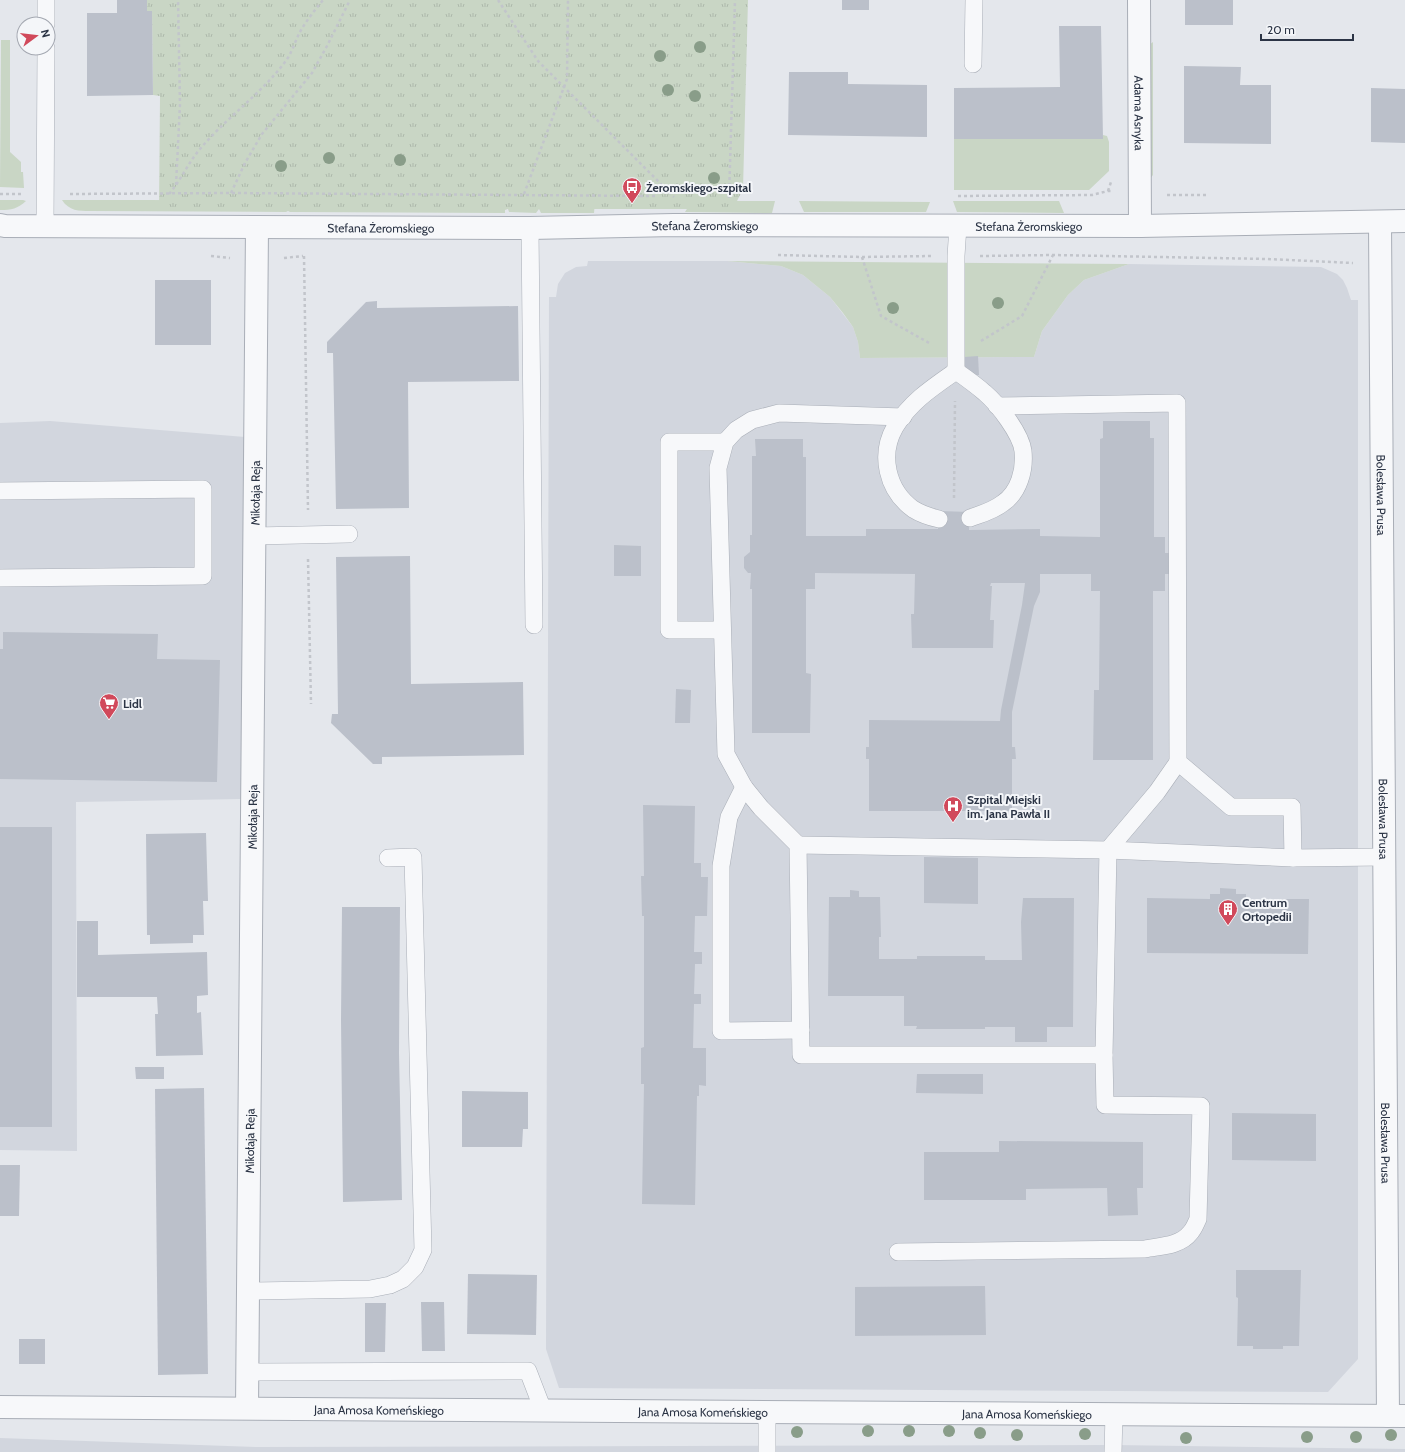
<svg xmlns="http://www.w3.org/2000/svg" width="1405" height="1452" font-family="Cabin,sans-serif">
	<defs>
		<pattern id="park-tufts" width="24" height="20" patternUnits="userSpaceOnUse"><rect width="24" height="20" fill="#c9d6c5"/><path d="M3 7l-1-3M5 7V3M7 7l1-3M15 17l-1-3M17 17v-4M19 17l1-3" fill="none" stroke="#adb8ab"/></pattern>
	</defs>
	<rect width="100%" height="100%" fill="#e4e7ec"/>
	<g fill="#d2d6de">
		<path d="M588 261H727L781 266 803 275 830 297 853 327 858 342 860 358 1034 357 1042 331 1068 295 1084 280 1129 264 1321 267 1337 274 1343 280 1347 288 1351 300H1358V1359L1328 1392 559 1388 546 1349 549 297H556L558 284 565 273 576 267 587 266Z"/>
		<path d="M50 421 245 437 241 799 76 802 77 1151 0 1150V423Z"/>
		<path d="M0 1438 256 1447 1114 1445 1405 1449V1452H0Z"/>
	</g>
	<g fill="#c9d6c5">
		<path d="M1 40H10V152L21 162V172H23L24 188 0 187Z"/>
		<path d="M1153 42V175L1148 181 1149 45Z"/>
		<path d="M1103 135 1107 136 1109 142V171L1089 190H954V139H1102Z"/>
		<path d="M0 200H23L26 201C17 209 12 210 0 210Z"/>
		<path d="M62 200H138L595 201 594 213H541L539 209 536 213 509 212 508 209 505 210V213L290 212 288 211 286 212 90 211C79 211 69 211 62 200Z"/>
		<path d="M692 201H775L772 213 685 212Z"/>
		<path d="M799 201 930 202 926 212H804Z"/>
		<path d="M953 201H1059L1064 213 957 212Z"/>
		<path d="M727 261 1129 264 1084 280 1068 295 1042 331 1034 357 860 358 858 342 853 327 843 313 830 297 803 275 781 266Z"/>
	</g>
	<path fill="url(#park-tufts)" d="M147 0H748L743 189 733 209H159L160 96 153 95 152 11H147Z"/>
	<g fill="#bbc0ca">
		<path d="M117 0H147V11H152L153 95 87 96V13H117Z"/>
		<rect x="842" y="0" width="27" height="10"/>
		<rect x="1185" y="0" width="48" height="25"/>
		<path d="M1059 26H1101L1103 139H954V88L1060 87Z"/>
		<path d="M1184 66 1241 67 1240 85H1271V144L1184 143Z"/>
		<path d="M789 72H848V84L927 85V137L788 135Z"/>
		<path d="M1371 88 1405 89V143L1371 142Z"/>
		<rect x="155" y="280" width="56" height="65"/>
		<path d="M377 301V308L518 306 519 381 408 382 409 508 336 509 333 353H327V342L366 302Z"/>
		<path d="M978 356 979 375H965L964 357Z"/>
		<path d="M1103 421H1150V438H1154V537H1165V553H1169L1170 574H1165V591H1153V760H1093L1094 690H1099L1100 591H1091V574H1040V592L1034 606 1012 712V747H1015L1016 759H1012V811H869V759H866V747H869V720L1000 721 1001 710 1022 605 1025 583H991L990 586H992L990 620H994L993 648H912L911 614H914L915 574 815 573V589H806V673L811 674 810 733H752V589H750L751 573H748L744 568V557L750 552V535H752V456H756L755 439H803V457H806V536H866V529H938L939 511 970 512 969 530 1040 529V536L1100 537V439L1103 438Z"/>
		<path d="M614 545 641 546V576H614Z"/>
		<path d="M410 556 411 684 523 682 524 755 382 757V764H373L331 723 332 714H338L336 557Z"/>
		<path d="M3 632 158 634 157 659 220 660 217 782 0 779V649H3Z"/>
		<path d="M676 689 691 690 690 723H675Z"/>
		<path d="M643 805 695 806 694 863H701V877H708L707 916H695L694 952H702V964H695L694 994H701V1004H694L693 1048H706V1086L699 1085V1096H697L695 1205 642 1204 644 1084H641V1048L644 1047V916H642L641 876H644Z"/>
		<rect x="0" y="827" width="52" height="300"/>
		<path d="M206 833 208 901H203L204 935H193V943L150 944V935H147L146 834Z"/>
		<path d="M924 857 978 858V904L924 903Z"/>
		<path d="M1220 888 1236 889V894H1246V899H1309L1308 954 1147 953V898L1210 899V894H1220Z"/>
		<path d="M850 890 859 891V897H880L881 937H879V959H917V956H985V960H1022L1021 922 1023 898H1074L1073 1027H1047V1042H1015V1027H985V1029H916L917 1026H904V996H828L829 897H850Z"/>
		<path d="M342 907H400L399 1053 402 1200 343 1202 341 1020Z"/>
		<path d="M77 921H98V955L207 952 208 995 197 996V1013L201 1012 203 1055 156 1056 155 1014H158L157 997H77Z"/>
		<path d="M135 1067H164V1079H136Z"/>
		<path d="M917 1074H983V1094L916 1093Z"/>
		<path d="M204 1088 208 1374 158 1375 155 1089Z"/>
		<path d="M462 1091 528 1092V1129H523L522 1147H462Z"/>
		<path d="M1232 1113 1316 1114V1161L1232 1160Z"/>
		<path d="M999 1141 1143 1142V1188H1137L1138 1215 1108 1216 1107 1188 1026 1189V1200H924V1152H999Z"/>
		<path d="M0 1165H20L19 1216H0Z"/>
		<path d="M1236 1270H1301L1299 1346H1283V1349H1253V1346H1237L1238 1298 1236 1297Z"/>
		<path d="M468 1274 537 1275 536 1335 467 1334Z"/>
		<path d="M985 1286 986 1335 855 1336V1287Z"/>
		<path d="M421 1302H444L445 1351H422Z"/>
		<path d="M365 1303H386L385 1352H365Z"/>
		<rect x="19" y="1339" width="26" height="25"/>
	</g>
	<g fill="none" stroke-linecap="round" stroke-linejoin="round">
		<defs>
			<g id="service">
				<path d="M46 24V0"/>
				<path d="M973 64 974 0"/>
				<path d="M45 227 46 48"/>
				<path d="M530 228 534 625"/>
				<path d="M956 371C966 378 976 385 985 393 998 404 1021 434 1023 451 1025 470 1019 492 1003 503 993 511 981 514 970 518"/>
				<path d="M956 371V256L958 226"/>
				<path d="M997 406 1177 403 1178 762 1231 807H1292L1293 858"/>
				<path d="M903 417 779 413 752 420 736 430 725 442 718 468 726 754 744 787 761 808 798 845 801 1055H1104L1108 850 1157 792 1178 762"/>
				<path d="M0 491 203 489V576L0 578"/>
				<path d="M939 519C930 517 921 514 913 509 887 490 879 455 895 427 910 402 933 387 956 371"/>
				<path d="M254 536 349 534"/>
				<path d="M722 630H669V442H725"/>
				<path d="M744 787 729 817 721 866V1031L801 1030"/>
				<path d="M798 845 1108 850 1293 858 1384 857"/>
				<path d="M898 1252 1145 1249C1160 1246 1180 1246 1190 1233 1194 1229 1196 1223 1198 1219L1201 1106 1105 1105 1104 1055"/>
				<path d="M248 1291 370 1289 390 1285 403 1279 415 1267 423 1250 413 857 388 858"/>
				<path d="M248 1372 528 1371 543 1410"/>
				<path d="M767 1452V1412"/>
				<path d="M1113 1452 1114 1414"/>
			</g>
			<g id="minor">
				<path id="s1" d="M1139 0 1140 226"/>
				<path id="s2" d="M1380 222 1388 1416"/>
				<path id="s3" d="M0 225 5 226 530 228 674 225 1140 226 1405 221"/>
				<path id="s4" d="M0 1407 1405 1416"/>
				<path id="s5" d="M247 1408 257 227"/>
			</g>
		</defs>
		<use href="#service" stroke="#a9aeb7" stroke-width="18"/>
		<use href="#minor" stroke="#a9aeb7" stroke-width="24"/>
		<g stroke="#c2c5cb" stroke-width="2.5" stroke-dasharray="3 3" stroke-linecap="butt">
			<path d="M498 0 538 61 674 197"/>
			<path d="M176 185 180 104 178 0"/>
			<path d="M1108 191 1111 182"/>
			<path d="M231 193 245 163 262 134 312 73 327 46 350 0"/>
			<path d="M0 194H21"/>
			<path d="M70 194 231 193 655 196"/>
			<path d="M169 194C181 180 188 163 200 149 226 118 261 94 285 62 292 53 295 41 300 32 306 21 315 10 323 0"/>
			<path d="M524 194 567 79 568 0"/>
			<path d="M1167 195H1208"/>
			<path d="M958 196 1092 195 1108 191H1113"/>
			<path d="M729 198 735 0"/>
			<path d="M778 255 862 257 931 256"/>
			<path d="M211 256 230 258"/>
			<path d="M304 256 308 510"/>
			<path d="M980 256 1053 255 1268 259 1353 263"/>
			<path d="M862 257 881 316 931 344"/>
			<path d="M284 258 303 256"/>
			<path d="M981 341 1022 316 1053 255"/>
			<path d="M954 498 955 401"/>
			<path d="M308 559 311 704"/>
		</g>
		<use href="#service" stroke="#f7f8fa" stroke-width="17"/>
		<use href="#minor" stroke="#f7f8fa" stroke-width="22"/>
	</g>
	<g fill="#899d89">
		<circle cx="700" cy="47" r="6"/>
		<circle cx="660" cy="56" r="6"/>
		<circle cx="668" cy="90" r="6"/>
		<circle cx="695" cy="96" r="6"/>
		<circle cx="329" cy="158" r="6"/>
		<circle cx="400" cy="160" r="6"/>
		<circle cx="281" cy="166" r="6"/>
		<circle cx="714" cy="178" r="6"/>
		<circle cx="998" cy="303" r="6"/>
		<circle cx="893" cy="308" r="6"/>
		<circle cx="868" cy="1431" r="6"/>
		<circle cx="909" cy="1431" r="6"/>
		<circle cx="949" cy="1431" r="6"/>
		<circle cx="797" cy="1432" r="6"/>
		<circle cx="980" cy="1433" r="6"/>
		<circle cx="1085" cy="1434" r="6"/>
		<circle cx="1017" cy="1435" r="6"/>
		<circle cx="1391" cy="1435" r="6"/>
		<circle cx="1307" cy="1437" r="6"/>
		<circle cx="1356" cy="1437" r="6"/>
		<circle cx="1186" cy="1438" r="6"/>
	</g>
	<defs>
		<symbol id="bus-pin" viewBox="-11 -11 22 30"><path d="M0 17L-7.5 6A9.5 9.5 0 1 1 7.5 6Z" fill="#d1495b" stroke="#f4f6f9"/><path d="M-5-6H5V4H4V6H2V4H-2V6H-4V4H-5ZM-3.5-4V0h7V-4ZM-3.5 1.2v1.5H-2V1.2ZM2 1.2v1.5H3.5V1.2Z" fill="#fff"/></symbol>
		<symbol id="supermarket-pin" viewBox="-11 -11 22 30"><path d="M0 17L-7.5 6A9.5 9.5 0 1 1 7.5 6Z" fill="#d1495b" stroke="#f4f6f9"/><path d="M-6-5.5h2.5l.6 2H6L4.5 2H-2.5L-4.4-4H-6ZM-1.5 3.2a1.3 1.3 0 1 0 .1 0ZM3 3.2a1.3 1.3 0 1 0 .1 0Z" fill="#fff"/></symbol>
		<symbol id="hospital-pin" viewBox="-11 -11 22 30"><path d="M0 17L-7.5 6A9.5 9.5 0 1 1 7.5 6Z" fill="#d1495b" stroke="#f4f6f9"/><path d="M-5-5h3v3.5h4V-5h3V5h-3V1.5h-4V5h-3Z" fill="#fff"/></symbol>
		<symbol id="building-pin" viewBox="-11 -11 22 30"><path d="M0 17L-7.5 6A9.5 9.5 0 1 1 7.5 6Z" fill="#d1495b" stroke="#f4f6f9"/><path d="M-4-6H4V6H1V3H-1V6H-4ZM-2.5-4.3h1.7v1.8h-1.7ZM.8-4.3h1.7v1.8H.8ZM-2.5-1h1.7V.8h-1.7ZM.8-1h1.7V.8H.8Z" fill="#fff"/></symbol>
	</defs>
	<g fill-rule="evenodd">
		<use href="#bus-pin" x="621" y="176" width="22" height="30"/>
		<use href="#supermarket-pin" x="98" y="692" width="22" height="30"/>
		<use href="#hospital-pin" x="942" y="795" width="22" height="30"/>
		<use href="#building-pin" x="1217" y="898" width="22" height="30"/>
	</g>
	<g text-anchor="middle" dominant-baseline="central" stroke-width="4" stroke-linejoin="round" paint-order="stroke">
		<g font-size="12" fill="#2b3445" stroke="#f4f6f9">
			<text stroke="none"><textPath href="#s1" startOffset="113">Adama Asnyka</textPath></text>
			<text stroke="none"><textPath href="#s3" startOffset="705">Stefana Żeromskiego</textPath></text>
			<text stroke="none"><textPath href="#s3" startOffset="1029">Stefana Żeromskiego</textPath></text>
			<text stroke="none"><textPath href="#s3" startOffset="381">Stefana Żeromskiego</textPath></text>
			<text stroke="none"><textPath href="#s5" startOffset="915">Mikołaja Reja</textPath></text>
			<text stroke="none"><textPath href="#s2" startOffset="273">Bolesława Prusa</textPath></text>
			<text stroke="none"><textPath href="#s5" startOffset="591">Mikołaja Reja</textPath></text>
			<text stroke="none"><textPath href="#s2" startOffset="597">Bolesława Prusa</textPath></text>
			<text stroke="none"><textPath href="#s5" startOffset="267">Mikołaja Reja</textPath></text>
			<text stroke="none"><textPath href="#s2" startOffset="921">Bolesława Prusa</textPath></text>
			<text stroke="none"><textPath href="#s4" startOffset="379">Jana Amosa Komeńskiego</textPath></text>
			<text stroke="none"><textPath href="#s4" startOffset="703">Jana Amosa Komeńskiego</textPath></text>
			<text stroke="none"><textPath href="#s4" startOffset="1027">Jana Amosa Komeńskiego</textPath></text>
		</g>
		<g font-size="12" font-weight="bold" fill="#2b3445" stroke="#f4f6f9" text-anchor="start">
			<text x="646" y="187">Żeromskiego-szpital</text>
			<text x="123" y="703">Lidl</text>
			<text x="967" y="799">Szpital Miejski<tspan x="967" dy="14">im. Jana Pawła II</tspan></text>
			<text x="1242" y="902">Centrum<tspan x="1242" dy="14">Ortopedii</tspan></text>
		</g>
	</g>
	<g transform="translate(36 36) rotate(75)"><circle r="19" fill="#f4f6f9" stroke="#a4a8b1"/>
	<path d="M0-3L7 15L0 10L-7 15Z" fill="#d1495b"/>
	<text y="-6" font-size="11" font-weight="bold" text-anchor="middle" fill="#2b3445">N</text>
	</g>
	<path d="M1261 34v6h92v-6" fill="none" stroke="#2b3445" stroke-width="2"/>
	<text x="1267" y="34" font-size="12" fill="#2b3445" stroke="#f4f6f9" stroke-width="3" paint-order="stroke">20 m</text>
</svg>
